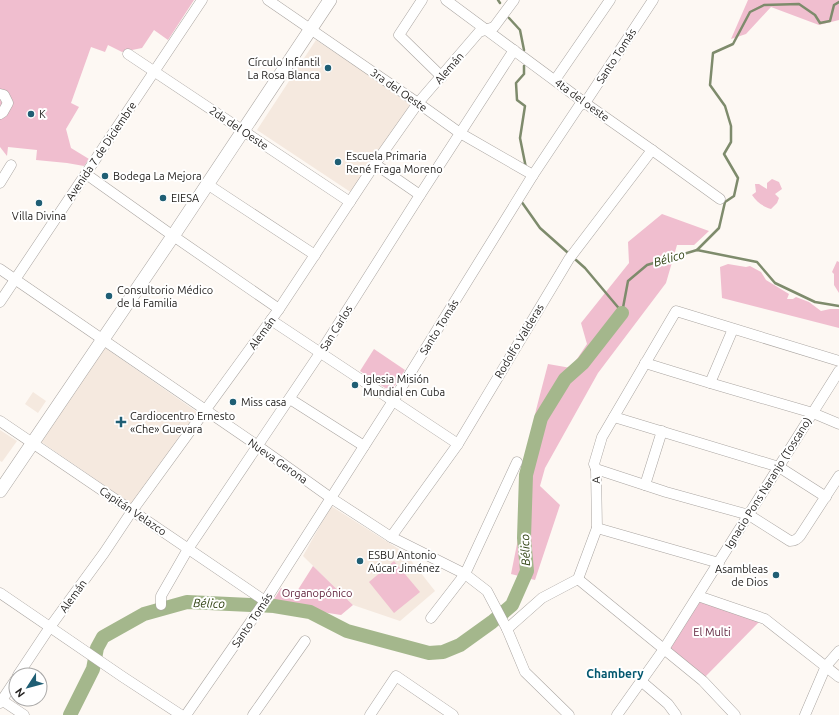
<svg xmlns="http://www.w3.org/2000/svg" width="839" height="715" font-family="Ubuntu,sans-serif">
	<rect width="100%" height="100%" fill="#fdf8f3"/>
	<g fill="#f5e9df">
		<path d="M316 40 411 103 352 193 257 130Z"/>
		<path d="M104 347 197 412 133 505 40 441Z"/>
		<path d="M33 392 46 401 38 413 25 404Z"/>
		<path d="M0 430 17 441 2 462 0 461Z"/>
		<path d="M331 506 405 553 435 591 400 621 353 605 303 556Z"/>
	</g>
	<g fill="#f0becf">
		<path d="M0 0H194L168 40 154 30 142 48 122 52 108 45 105 52 91 47 71 103 79 107 66 129 71 148 89 159 84 166 67 163 36 160 37 150 8 147 7 156 0 147Z"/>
		<path d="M748 0H839V20L819 25 771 7 746 34 731 39Z"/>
		<path d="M772 179 779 182 782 189 775 194 779 198 777 203 771 209C762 206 757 202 752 195L756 192 755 184H759L767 189V183Z"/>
		<path d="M662 214 709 231 694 245H677L666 283 598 373 545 468 540 486 560 505 535 580 511 574 521 524 523 478 536 410 548 364 571 368 587 344 581 323 629 263 628 242Z"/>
		<path d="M837 261 839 262V293L834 285V274L832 272Z"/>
		<path d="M728 264 746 267 750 266 761 272 766 280 789 294 787 299H793L796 297 809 302 821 311 830 309H839V328L722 298 720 267Z"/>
		<path d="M374 349 405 370 391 392 360 371Z"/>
		<path d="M394 561 420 592 394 613 369 582Z"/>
		<path d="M313 566 353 605 341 615 271 604 281 588 294 596Z"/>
		<path d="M701 600 759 622 705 677 669 649Z"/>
	</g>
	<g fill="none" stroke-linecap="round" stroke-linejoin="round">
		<g stroke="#7e8b6c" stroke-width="2.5">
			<path d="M498 0 500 3"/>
			<path d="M509 18 520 30 524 50"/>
			<path d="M524 66V74L516 83 517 100 525 106 520 138 526 168"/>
			<path d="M521 201 540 228 567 252"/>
			<path d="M697 250 719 228 725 202 734 196 738 178 724 154 731 142V126L725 106 710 85 713 53 733 44 750 12 764 5 799 4 815 15 820 23 830 21 834 5 839 2"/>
			<path d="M576 260 585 268 622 312"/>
			<path d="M622 313 628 281 647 265 697 250 757 262 775 283 815 302 839 306"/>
		</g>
		<path stroke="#a4b78c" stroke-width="14" d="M70 715 93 669 97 648 103 637 144 614 187 602 274 606 310 612 347 631 429 653 443 652 460 645 492 622 512 605 527 571 524 538 526 475 541 418 565 379 583 363 622 313"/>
		<defs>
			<g id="minor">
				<path d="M268 0 418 103 460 133 533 175"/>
				<path d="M422 0 399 35 442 77"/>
				<path d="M446 0 585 103 652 150 720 199"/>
				<path d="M128 54 350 202"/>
				<path d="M555 80 610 0"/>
				<path d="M0 94 4 95 8 103 3 112 0 114"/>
				<path d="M375 164 420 195"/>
				<path d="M86 174 169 233 279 309"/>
				<path d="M0 183 11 165"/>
				<path d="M207 184 315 255"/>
				<path d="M0 269 258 446 331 498 391 537 465 574 487 591 507 629 525 672 569 715"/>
				<path d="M0 302 202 0"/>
				<path d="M271 320 458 444"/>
				<path d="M645 363 710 383 813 413 839 424"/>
				<path d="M710 383 733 329"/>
				<path d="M290 399 364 446"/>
				<path d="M614 417 779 467 826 497"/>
				<path d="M0 421 265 601"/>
				<path d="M596 469 666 492 749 515 790 541C794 541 797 540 800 536L839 476"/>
				<path d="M645 485 662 431"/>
				<path d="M597 528 719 563"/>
				<path d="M391 537 458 444 569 259 652 150"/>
				<path d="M578 579 703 681 735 715"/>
				<path d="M0 593 123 677 181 715"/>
				<path d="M698 596 765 619 839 677"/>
				<path d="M161 605V596L188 549 320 353 420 195 514 50"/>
				<path d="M431 618 465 574 517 462"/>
				<path d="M507 629 542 598 578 579 597 528 596 469 594 464 602 437 676 311 839 361"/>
				<path d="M18 675 50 627 104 553 132 511 279 309 375 164 418 103 479 32 494 27 514 0"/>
				<path d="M641 681 668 704 676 715"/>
				<path d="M0 699 24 715"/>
				<path d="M0 703 16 679"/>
				<path d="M186 715 265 601 393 401 533 175 579 106 585 103 653 0"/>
				<path d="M253 715 305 641"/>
				<path d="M370 715 396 676 453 715"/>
				<path d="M617 715 664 649 839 371"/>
				<path d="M805 715 826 666 839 651"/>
			</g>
			<path id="major" d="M0 491 173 236 330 0"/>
		</defs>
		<use href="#minor" stroke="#aaa5a1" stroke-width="11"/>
		<use href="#major" stroke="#aaa5a1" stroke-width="14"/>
		<use href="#minor" stroke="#fff" stroke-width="10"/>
		<use href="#major" stroke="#fff" stroke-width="13"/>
	</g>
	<g fill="#1f5e74" stroke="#fff" stroke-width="1.5">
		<circle cx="328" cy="68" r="4"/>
		<circle cx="31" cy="114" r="4"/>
		<circle cx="338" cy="162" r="4"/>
		<circle cx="105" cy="176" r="4"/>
		<circle cx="163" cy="198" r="4"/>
		<circle cx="39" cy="203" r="4"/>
		<circle cx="109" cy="296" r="4"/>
		<circle cx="355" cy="385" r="4"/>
		<circle cx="233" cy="402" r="4"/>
		<path d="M119 416h4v4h4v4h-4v4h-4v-4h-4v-4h4z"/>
		<circle cx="360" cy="561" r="4"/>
		<circle cx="776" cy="575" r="4"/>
	</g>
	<g text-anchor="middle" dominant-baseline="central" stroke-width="4" stroke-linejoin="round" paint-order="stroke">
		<g font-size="11" fill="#252321" stroke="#fff">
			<text transform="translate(616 56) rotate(-57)">Santo Tomás</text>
			<text transform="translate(449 68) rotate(-49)">Alemán</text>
			<text transform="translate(399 90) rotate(35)">3ra del Oeste</text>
			<text transform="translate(582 100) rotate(36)">4ta del oeste</text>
			<text transform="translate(239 128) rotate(34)">2da del Oeste</text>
			<text transform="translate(101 151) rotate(-56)">Avenida 7 de Diciembre</text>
			<text transform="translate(439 327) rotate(-58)">Santo Tomás</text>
			<text transform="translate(336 328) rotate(-58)">San Carlos</text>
			<text transform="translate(262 333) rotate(-54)">Alemán</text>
			<text transform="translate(519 341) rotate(-59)">Rodolfo Valderas</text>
			<text transform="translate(278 461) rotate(35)">Nueva Gerona</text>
			<text transform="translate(596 480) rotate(-91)">A</text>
			<text transform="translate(768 483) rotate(-58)">Ignacio Pons Naranjo (Toscano)</text>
			<text transform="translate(133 511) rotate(34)">Capitán Velazco</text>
			<text transform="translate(73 596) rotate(-54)">Alemán</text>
			<text transform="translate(252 620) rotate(-56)">Santo Tomás</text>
		</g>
		<g font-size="11" fill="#252321" stroke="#fff" text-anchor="start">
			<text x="320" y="62" text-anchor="end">Círculo Infantil<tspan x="320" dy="13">La Rosa Blanca</tspan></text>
			<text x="39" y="114">K</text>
			<text x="346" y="156">Escuela Primaria<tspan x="346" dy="13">René Fraga Moreno</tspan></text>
			<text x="113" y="176">Bodega La Mejora</text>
			<text x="171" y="198">EIESA</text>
			<text x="39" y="216" text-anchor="middle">Villa Divina</text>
			<text x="117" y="290">Consultorio Médico<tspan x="117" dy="13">de la Familia</tspan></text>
			<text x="363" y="379">Iglesia Misión<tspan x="363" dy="13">Mundial en Cuba</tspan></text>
			<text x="241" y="402">Miss casa</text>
			<text x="130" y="416">Cardiocentro Ernesto<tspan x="130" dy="13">«Che» Guevara</tspan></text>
			<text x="368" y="555">ESBU Antonio<tspan x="368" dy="13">Aúcar Jiménez</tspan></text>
			<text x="768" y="569" text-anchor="end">Asambleas<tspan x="768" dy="13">de Dios</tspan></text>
		</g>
		<g font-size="11" fill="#60233d" stroke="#fff">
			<text x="317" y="593">Organopónico</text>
			<text x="712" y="632">El Multi</text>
		</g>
		<g font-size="12" font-style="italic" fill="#2f4111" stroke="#fff">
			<text transform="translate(669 258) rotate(-16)">Bélico</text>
			<text transform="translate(525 550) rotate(-92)">Bélico</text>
			<text transform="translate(209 603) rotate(2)">Bélico</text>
		</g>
		<g font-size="12" font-weight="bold" fill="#055971" stroke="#fff">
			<text x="615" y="673">Chambery</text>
		</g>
	</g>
	<g transform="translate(28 687) rotate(234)"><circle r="19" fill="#ffffff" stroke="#a8a7a6"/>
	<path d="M0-3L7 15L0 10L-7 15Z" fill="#1f5e74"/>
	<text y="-6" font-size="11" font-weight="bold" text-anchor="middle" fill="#252321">N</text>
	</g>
</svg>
